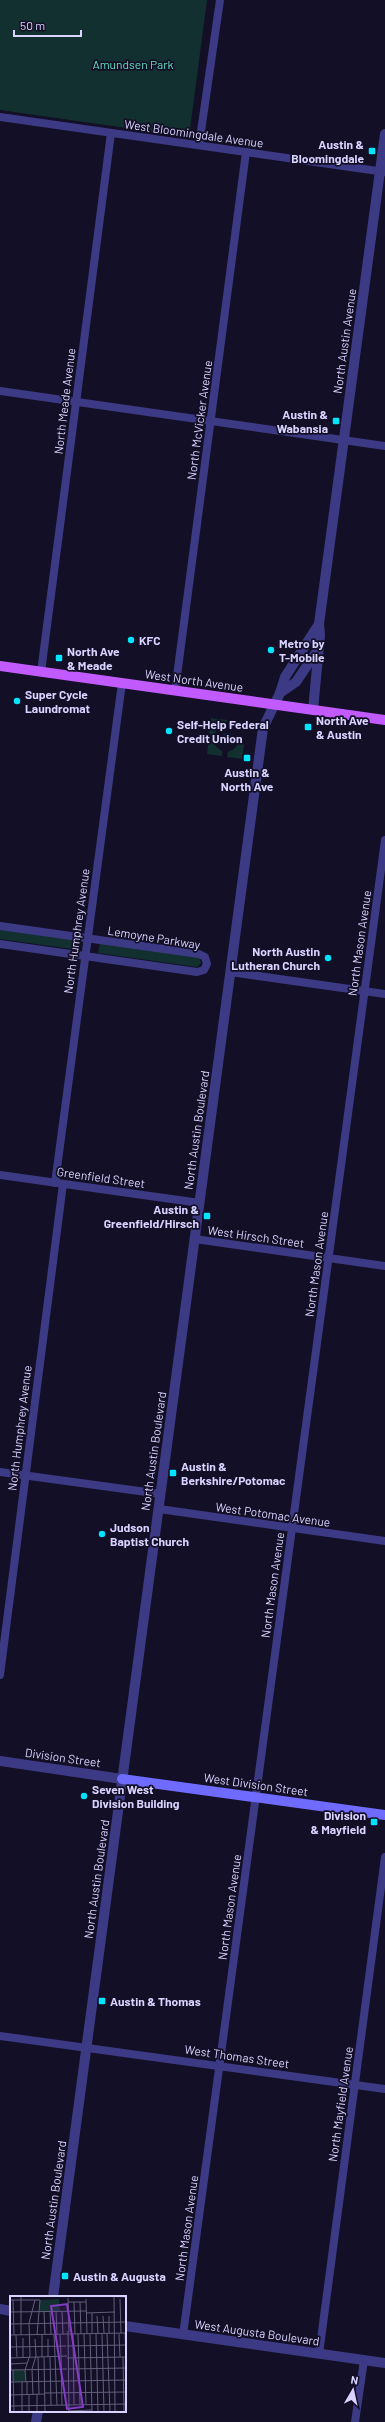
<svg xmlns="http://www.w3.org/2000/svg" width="385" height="2422" font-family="Barlow,sans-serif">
	<rect width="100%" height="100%" fill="#130f26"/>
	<g fill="#12302f">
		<path d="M0 0H207L189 137 0 110Z"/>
		<path d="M211 718 227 720 226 726 218 729 214 734H209Z"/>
		<path d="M209 739 213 740 216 747 222 751V756L207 754Z"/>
		<path d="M239 743 244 744 242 759 227 757 228 752 234 749Z"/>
		<path d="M0 929 74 939 72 949 0 939Z"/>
		<path d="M100 943 199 957 201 963 197 967 98 953Z"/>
	</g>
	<circle fill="#0c2248" cx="227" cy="739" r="6"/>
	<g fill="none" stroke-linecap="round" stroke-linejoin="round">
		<g stroke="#3d3a85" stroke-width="8">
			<path d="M0 117 385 172"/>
			<path d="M199 145 220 0"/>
			<path d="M0 391 385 446"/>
			<path d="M41 672 111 133"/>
			<path d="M175 691 246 152"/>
			<path d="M0 926 199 954 205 957 207 964 204 970 197 972 0 944"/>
			<path d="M230 972 385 994"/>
			<path d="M0 1175 200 1203"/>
			<path d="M55 1183 122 683"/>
			<path d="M195 1239 385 1266"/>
			<path d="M0 1472 161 1494"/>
			<path d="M159 1509 385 1541"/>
			<path d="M0 1675 63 1184"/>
			<path d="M0 2036 385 2089"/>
			<path d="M183 2335 385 840"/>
			<path d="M319 2354 385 1857"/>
			<path d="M355 2422 364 2360"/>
		</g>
		<g stroke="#3d3a85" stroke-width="10">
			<path d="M280 693 296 682 317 651"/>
			<path d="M313 710 320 635 319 624 385 134"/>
			<path d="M0 1761 122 1779"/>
			<path d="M53 2297 263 728 280 693 285 677 319 624"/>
			<path d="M0 2309 11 2311"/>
			<path d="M125 2326 385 2363"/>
			<path d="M36 2422 38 2411"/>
		</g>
		<path stroke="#6f6bff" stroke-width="10" d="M122 1779 385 1815"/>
		<path stroke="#c25bff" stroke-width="10" d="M0 666 385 720"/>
	</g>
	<g fill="#00e5ff" stroke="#130f26" stroke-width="1.5">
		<rect x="368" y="147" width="8" height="8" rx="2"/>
		<rect x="332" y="417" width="8" height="8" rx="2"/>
		<circle cx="131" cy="640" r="4"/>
		<circle cx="271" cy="650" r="4"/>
		<rect x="55" y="654" width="8" height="8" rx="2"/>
		<circle cx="17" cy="701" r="4"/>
		<rect x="304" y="723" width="8" height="8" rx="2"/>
		<circle cx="169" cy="731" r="4"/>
		<rect x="243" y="754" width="8" height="8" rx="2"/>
		<circle cx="328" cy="958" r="4"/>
		<rect x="203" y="1212" width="8" height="8" rx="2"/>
		<rect x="169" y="1469" width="8" height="8" rx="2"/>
		<circle cx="102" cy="1534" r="4"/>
		<circle cx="84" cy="1796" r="4"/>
		<rect x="370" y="1818" width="8" height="8" rx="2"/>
		<rect x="98" y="1997" width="8" height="8" rx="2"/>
		<rect x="61" y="2272" width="8" height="8" rx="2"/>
	</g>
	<g text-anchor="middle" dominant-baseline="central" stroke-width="3.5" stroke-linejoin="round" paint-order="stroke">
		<g font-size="12" fill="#5fe0c0" stroke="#130f26">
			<text x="133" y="64">Amundsen Park</text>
		</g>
		<g font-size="12" fill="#d9d4ff" stroke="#130f26">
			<text transform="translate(194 133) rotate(8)">West Bloomingdale Avenue</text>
			<text transform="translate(344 341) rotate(-82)">North Austin Avenue</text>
			<text transform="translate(64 401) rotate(-83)">North Meade Avenue</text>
			<text transform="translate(199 420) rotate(-82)">North McVicker Avenue</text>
			<text transform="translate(194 680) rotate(8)">West North Avenue</text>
			<text transform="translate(76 931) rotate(-82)">North Humphrey Avenue</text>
			<text transform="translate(154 937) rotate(9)">Lemoyne Parkway</text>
			<text transform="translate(359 943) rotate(-82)">North Mason Avenue</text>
			<text transform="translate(196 1130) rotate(-82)">North Austin Boulevard</text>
			<text transform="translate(101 1177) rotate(8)">Greenfield Street</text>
			<text transform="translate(256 1236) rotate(8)">West Hirsch Street</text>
			<text transform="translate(316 1264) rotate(-82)">North Mason Avenue</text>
			<text transform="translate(19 1428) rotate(-83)">North Humphrey Avenue</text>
			<text transform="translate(153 1451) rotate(-82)">North Austin Boulevard</text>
			<text transform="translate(273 1514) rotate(8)">West Potomac Avenue</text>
			<text transform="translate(272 1585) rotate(-82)">North Mason Avenue</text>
			<text transform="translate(63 1757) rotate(8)">Division Street</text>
			<text transform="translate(256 1784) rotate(8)">West Division Street</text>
			<text transform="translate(96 1879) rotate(-82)">North Austin Boulevard</text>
			<text transform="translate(229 1907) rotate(-82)">North Mason Avenue</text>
			<text transform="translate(237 2056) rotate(8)">West Thomas Street</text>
			<text transform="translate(340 2104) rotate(-82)">North Mayfield Avenue</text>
			<text transform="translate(53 2200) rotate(-82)">North Austin Boulevard</text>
			<text transform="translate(186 2228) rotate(-82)">North Mason Avenue</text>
			<text transform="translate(257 2332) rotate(8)">West Augusta Boulevard</text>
		</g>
		<g font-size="12" font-weight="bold" fill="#d9d4ff" stroke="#130f26" text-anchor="start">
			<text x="364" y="144" text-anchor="end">Austin &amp;<tspan x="364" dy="14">Bloomingdale</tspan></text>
			<text x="328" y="414" text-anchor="end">Austin &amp;<tspan x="328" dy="14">Wabansia</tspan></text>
			<text x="139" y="640">KFC</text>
			<text x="279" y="643">Metro by<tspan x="279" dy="14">T-Mobile</tspan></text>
			<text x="67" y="651">North Ave<tspan x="67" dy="14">&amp; Meade</tspan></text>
			<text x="25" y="694">Super Cycle<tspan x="25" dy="14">Laundromat</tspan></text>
			<text x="316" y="720">North Ave<tspan x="316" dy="14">&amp; Austin</tspan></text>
			<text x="177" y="724">Self-Help Federal<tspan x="177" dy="14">Credit Union</tspan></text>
			<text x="247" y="772" text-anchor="middle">Austin &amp;<tspan x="247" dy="14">North Ave</tspan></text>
			<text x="320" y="951" text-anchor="end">North Austin<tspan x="320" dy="14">Lutheran Church</tspan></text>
			<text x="199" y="1209" text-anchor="end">Austin &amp;<tspan x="199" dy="14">Greenfield/Hirsch</tspan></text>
			<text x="181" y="1466">Austin &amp;<tspan x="181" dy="14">Berkshire/Potomac</tspan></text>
			<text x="110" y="1527">Judson<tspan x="110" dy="14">Baptist Church</tspan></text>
			<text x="92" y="1789">Seven West<tspan x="92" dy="14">Division Building</tspan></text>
			<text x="366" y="1815" text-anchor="end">Division<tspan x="366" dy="14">&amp; Mayfield</tspan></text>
			<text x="110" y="2001">Austin &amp; Thomas</text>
			<text x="73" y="2276">Austin &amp; Augusta</text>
		</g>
	</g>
	<g transform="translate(10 2296)">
		<rect width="116" height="116" fill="#130f26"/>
		<path d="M49 3 50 15H30V4ZM3 74H15V85L4 86Z" fill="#12302f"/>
		<path fill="none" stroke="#625e7d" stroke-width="1" d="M11 0V39M92 0 116 1M104 0 105 116M58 2 59 36M76 3 77 38M110 3 111 37M0 4H30L27 39M3 4 4 39M58 6H76M64 6 65 38M70 6 71 38M34 15 35 39M40 15 41 38M46 15 47 39M52 15 53 38M0 16 76 15M76 17 105 16M82 17V37M87 20 88 37M93 20 94 37M99 20V37M0 28 116 26M58 35 59 116M115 37 116 61M63 38 64 108M68 38 70 108M74 38 76 108M80 38 82 116M86 38 88 116M92 38 94 116M97 38 100 116M109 38 110 61M0 39 1 74M0 39 116 37M6 39 7 61M32 39V61M44 39 45 60M50 39 51 60M13 42V61M38 43V60M57 50 116 49M0 51 56 50M40 60 41 109M45 60 46 85M51 60 52 109M28 61 29 98M34 61 35 116M113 61 114 116M0 62 57 60M57 62 116 61M1 68 17 67M58 73 116 72M0 74 57 73M3 74 4 116M46 85 47 109M58 85 116 84M0 86 58 85M16 86 15 74 20 59 19 27 25 4M17 86V99M35 97 116 96M27 98V116M0 99 35 98M19 99V116M23 99 22 73 26 60 25 43M0 110 116 108M58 115 82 114M12 116V86"/>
		<path fill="#843dc5" fill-opacity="0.15" stroke="#843dc5" stroke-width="2" d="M57 8 73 111 57 113 41 10Z"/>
		<rect width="116" height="116" fill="none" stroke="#d9d4ff" stroke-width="2"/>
	</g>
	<g transform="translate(353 2390) rotate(9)" stroke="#130f26" stroke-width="3" paint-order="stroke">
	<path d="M0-3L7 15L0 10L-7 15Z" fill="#d9d4ff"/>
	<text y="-6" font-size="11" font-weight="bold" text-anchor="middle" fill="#d9d4ff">N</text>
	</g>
	<path d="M14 30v6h67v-6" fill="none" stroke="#d9d4ff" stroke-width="2"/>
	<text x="20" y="30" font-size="12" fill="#d9d4ff" stroke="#130f26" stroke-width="3" paint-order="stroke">50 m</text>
</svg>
